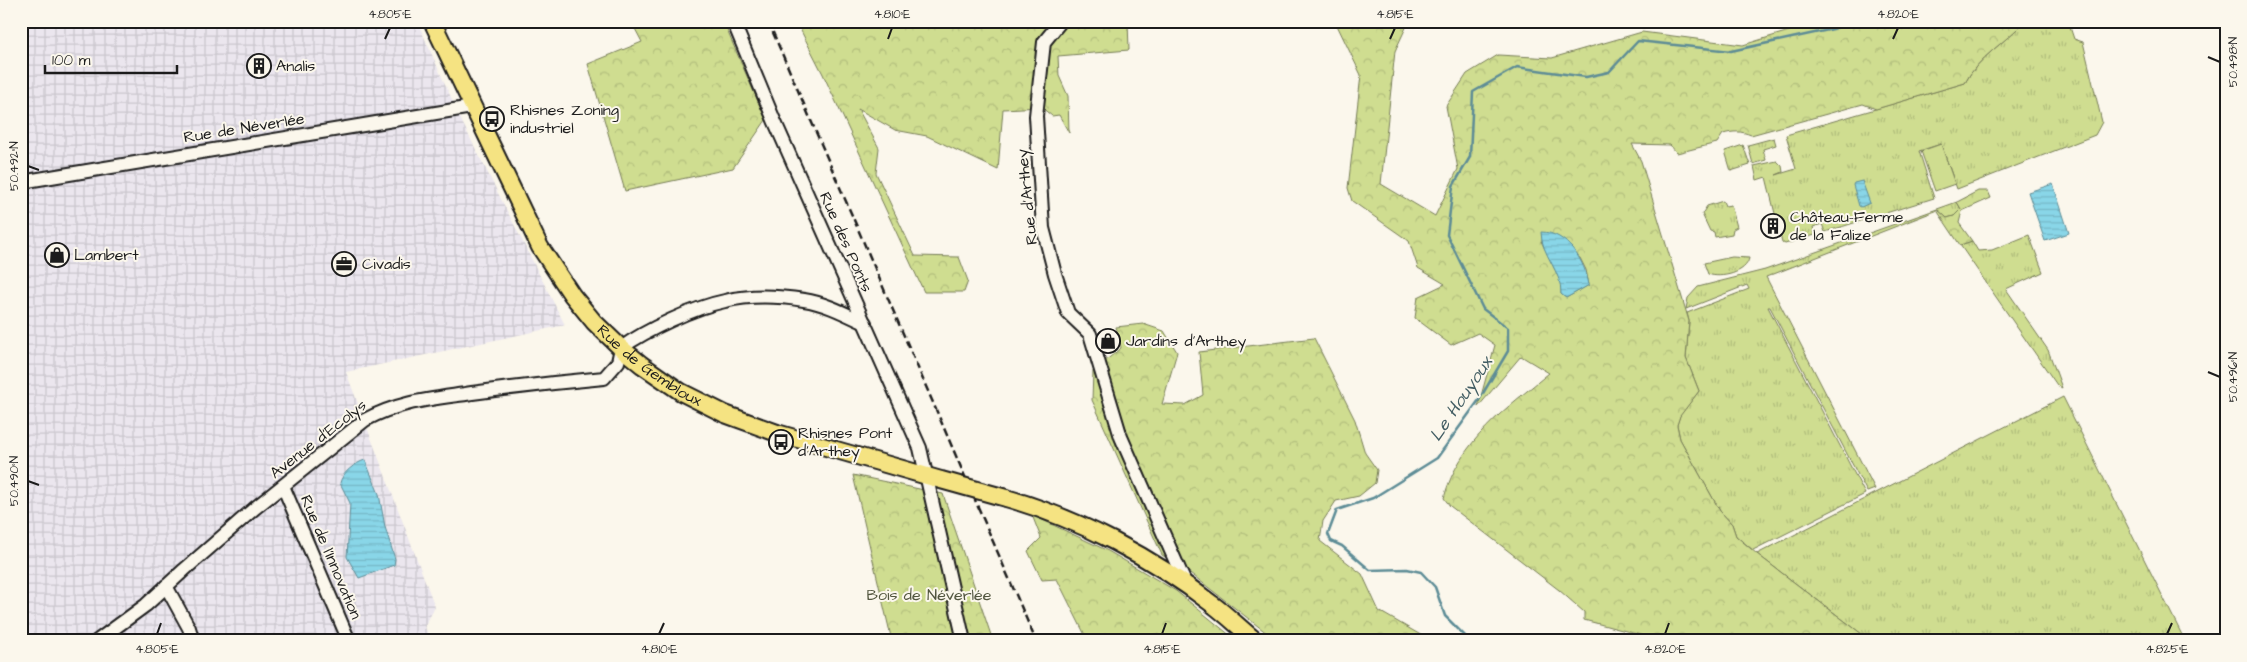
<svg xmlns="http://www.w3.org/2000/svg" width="2247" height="662" font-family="'Architects Daughter',sans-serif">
	<defs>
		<pattern id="industrial-grid" width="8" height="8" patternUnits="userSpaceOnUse" patternTransform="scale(1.25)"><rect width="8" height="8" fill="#ebe6ee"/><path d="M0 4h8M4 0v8" fill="none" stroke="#c9c5cc"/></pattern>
		<pattern id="grass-tufts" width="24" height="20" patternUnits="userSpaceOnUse" patternTransform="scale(1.25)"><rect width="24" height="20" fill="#cfdd90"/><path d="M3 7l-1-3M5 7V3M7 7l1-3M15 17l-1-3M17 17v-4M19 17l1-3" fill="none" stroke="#b1bd7c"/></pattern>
		<pattern id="forest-crowns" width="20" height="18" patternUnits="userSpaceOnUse" patternTransform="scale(1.25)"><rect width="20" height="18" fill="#cfdd90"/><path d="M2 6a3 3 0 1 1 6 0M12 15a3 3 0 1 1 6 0" fill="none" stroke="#b1bd7c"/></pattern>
		<pattern id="water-rules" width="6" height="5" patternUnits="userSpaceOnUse" patternTransform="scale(1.25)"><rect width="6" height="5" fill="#89d6e8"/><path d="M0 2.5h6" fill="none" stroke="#76b7c6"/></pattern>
	</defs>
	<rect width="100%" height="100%" fill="#fbf7ec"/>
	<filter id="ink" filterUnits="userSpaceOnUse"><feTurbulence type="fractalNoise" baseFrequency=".02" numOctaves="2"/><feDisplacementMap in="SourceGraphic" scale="10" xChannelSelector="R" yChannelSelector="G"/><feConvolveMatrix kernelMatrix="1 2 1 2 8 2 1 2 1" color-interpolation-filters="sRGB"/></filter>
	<g filter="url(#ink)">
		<path fill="url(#industrial-grid)" d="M21 21H417L462 122 565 325 346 372 435 607 425 626 430 641H21Z"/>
		<g fill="url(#grass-tufts)" stroke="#767c56">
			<path d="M2025 21H2068L2074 39 2083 42 2102 122 2095 135 1957 189 1941 144 1919 151 1934 198 1825 232 1822 224 1813 227 1815 235 1785 244 1782 242 1766 177 1757 180 1754 166 1777 161 1782 166 1783 172 1776 175 1796 169 1786 135 1965 83C1978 57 2005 43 2025 21Z"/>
			<path d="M1774 138 1776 145 1763 149 1766 160 1753 164 1748 145Z"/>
			<path d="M1743 145 1750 165 1731 171 1725 151Z"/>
			<path d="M1723 201 1725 206 1731 205 1737 227 1733 229 1732 234 1715 237 1714 232 1710 231 1702 214 1707 206Z"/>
			<path d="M1957 202 1961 209 1954 216 1947 218 1938 210 1766 277 1875 489 1867 492 1770 307H1768L1865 494 1753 550 1736 536 1732 524 1720 511 1680 439 1677 425 1680 415 1699 391 1686 358 1689 321 1687 313 1749 289 1747 285 1686 309 1688 298 1698 287 1765 270Z"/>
			<path d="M2029 235 2043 272 2006 289 2048 350 2062 388 2057 385 1960 245 1972 241 1978 251 1992 250Z"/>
			<path d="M1732 257 1749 258C1747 273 1720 279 1708 274L1704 263Z"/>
			<path d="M2063 397 2185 641H1871L1757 554Z"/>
		</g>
		<g fill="url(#forest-crowns)" stroke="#767c56" fill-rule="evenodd">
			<path d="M631 21H723L766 120 733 168 625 191 588 64 642 42Z"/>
			<path d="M796 21H1128L1129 50 1058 56 1059 76 1068 96 1069 133 1059 115 1052 116 1041 107 1003 109 998 170 927 136 895 130 858 109 879 148 876 173 915 256 959 257 968 281 964 292H924L823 74Z"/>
			<path d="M1335 21H1409L1395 51 1381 184 1435 216 1458 169 1446 106 1467 74 1498 55 1552 58 1642 32 1743 45 1822 21H2025C2005 43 1978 57 1965 83L1876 109 1863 104 1751 135C1741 131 1734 131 1723 134L1717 143 1677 153 1670 145 1632 144 1641 161 1689 321 1686 358 1699 391 1680 416 1677 425 1680 439 1720 511 1732 524 1736 536 1757 554 1871 641H1648L1641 635 1584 620V612L1559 590 1450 506 1444 498C1459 441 1507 408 1549 373L1521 356 1478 407 1495 345 1478 333 1451 345 1415 318 1418 297 1445 284 1418 268 1409 241 1352 201 1348 188 1361 75ZM1541 241 1580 258 1586 270 1589 285 1566 298 1561 294 1562 284Z"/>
			<path d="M1978 191H1988L1991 198 1962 211 1959 223 1972 241 1960 245 1938 212V210L1947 218 1954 216 1961 209 1957 202Z"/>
			<path d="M1143 324 1164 331 1177 352 1162 404 1185 405 1203 395 1199 352 1314 338 1355 420 1365 453 1377 470 1375 483 1359 496 1336 501 1323 521 1320 541 1362 574 1379 611 1431 641H1277L1190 573 1162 555 1092 400 1093 371 1121 348 1116 327Z"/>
			<path d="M853 475 943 494 993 641H892Z"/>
			<path d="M1032 515 1108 551 1176 591 1237 641H1088L1057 579 1042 580 1028 551 1041 538Z"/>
		</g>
		<path fill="#cfdd90" stroke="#767c56" d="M1941 144 1955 184 1935 191 1921 151Z"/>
		<g fill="url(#water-rules)" stroke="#5d8c96">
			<path d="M1862 181 1870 203 1861 207 1859 206 1853 185 1854 183Z"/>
			<path d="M2053 184 2069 233 2045 241 2028 192Z"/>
			<path d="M1541 232C1567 232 1585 261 1589 285L1566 298 1561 294C1562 271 1541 255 1541 232Z"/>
			<path d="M365 460 379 494 385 527 395 559 394 565 359 578 347 557 350 503 340 483C342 473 355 463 365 460Z"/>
		</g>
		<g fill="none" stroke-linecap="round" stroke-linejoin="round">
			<path stroke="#5d8c96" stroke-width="2.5" d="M1470 641 1445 616 1435 587 1421 572 1407 569 1370 570 1342 546 1331 541 1328 534 1337 510 1373 498 1437 458 1479 400 1508 351V328L1483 309 1447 235 1453 186 1470 157 1473 92 1517 67 1586 77 1609 72 1638 41 1731 51 1833 29 1852 21"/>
			<defs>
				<g id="minor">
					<path d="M733 21 774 120 920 448 964 641"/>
					<path d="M1061 21 1044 42 1036 116 1043 228 1055 274 1068 313 1090 334 1121 437 1186 585"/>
					<path d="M21 182 472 107"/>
					<path d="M283 486 349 641"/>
					<path d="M166 586 189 628 193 641"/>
					<path d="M97 641 146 605 184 570 255 508 365 420C400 401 433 399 472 393 516 387 560 382 604 378L618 362 621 348C646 330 695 307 725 301 749 295 779 296 804 300 825 303 846 314 865 323"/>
				</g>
				<g id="major">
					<path id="s1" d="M432 21 540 247 572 295 594 322 621 348 642 365 681 392 725 414 777 433 941 480"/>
					<path d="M1006 498C1079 519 1152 557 1212 604 1227 615 1241 629 1256 641"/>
				</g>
			</defs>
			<use href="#minor" stroke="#1c1c1c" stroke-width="16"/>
			<use href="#major" stroke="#1c1c1c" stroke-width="20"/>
			<use href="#minor" stroke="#fbf7ec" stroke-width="12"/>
			<use href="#major" stroke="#f5e382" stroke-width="16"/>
			<path stroke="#1c1c1c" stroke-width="2.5" stroke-dasharray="8 4" stroke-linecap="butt" d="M768 21 1036 641"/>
			<defs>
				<path id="major-bridge" d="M941 480 1006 498"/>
			</defs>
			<use href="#major-bridge" stroke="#1c1c1c" stroke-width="20" stroke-linecap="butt"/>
			<use href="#major-bridge" stroke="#f5e382" stroke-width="16"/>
		</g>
	</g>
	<path fill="none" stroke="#1c1c1c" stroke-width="2" d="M385 39 390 28M888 39 892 28M1390 39 1395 28M1893 39 1898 28M2208 57 2220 62M28 166 39 170M2208 372 2220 377M28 481 39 485M157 634 161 623M659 634 664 623M1162 634 1166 623M1665 634 1669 623M2167 634 2172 623"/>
	<defs>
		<symbol id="building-ring" viewBox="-11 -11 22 22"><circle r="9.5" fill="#fbf7ec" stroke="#1c1c1c" stroke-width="1.5"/><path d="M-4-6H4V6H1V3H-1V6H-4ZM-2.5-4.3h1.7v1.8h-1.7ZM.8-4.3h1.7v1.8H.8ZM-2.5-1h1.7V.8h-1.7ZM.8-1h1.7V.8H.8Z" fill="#1c1c1c"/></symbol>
		<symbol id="bus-ring" viewBox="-11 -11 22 22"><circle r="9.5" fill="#fbf7ec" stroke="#1c1c1c" stroke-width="1.5"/><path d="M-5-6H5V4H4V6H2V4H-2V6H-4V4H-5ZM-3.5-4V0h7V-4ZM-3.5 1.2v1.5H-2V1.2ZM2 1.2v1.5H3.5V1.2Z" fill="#1c1c1c"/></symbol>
		<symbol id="shop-ring" viewBox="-11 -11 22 22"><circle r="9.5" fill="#fbf7ec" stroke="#1c1c1c" stroke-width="1.5"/><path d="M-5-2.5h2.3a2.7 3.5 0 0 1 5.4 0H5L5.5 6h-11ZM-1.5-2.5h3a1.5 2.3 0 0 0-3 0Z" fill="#1c1c1c"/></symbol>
		<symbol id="office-ring" viewBox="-11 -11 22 22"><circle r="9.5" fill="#fbf7ec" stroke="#1c1c1c" stroke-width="1.5"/><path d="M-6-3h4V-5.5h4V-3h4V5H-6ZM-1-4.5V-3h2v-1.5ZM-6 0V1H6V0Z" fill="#1c1c1c"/></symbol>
	</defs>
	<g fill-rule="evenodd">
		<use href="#building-ring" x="245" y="52" width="28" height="28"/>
		<use href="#bus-ring" x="478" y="105" width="28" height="28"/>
		<use href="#building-ring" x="1759" y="212" width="28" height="28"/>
		<use href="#shop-ring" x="43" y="241" width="28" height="28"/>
		<use href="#office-ring" x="330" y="250" width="28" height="28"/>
		<use href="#shop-ring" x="1094" y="327" width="28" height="28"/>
		<use href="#bus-ring" x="767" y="428" width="28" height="28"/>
	</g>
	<g text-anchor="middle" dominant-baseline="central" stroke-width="4" stroke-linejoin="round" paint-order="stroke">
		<g font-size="16" fill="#1c1c1c" stroke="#fbf7ec" text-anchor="start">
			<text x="276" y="66">Analis</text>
			<text x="510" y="110">Rhisnes Zoning<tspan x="510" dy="18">industriel</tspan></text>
			<text x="1790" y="217">Château-Ferme<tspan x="1790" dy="18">de la Falize</tspan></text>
			<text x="74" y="255">Lambert</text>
			<text x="362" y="264">Civadis</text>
			<text x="1126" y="341">Jardins d'Arthey</text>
			<text x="798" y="433">Rhisnes Pont<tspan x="798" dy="18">d'Arthey</tspan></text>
		</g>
		<g font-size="16" fill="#1c1c1c" stroke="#fbf7ec">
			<text transform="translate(244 128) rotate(-9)">Rue de Néverlée</text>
			<text transform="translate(1027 197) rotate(-96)">Rue d'Arthey</text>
			<text transform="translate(846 242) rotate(66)">Rue des Ponts</text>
			<text stroke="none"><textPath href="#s1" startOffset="414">Rue de Gembloux</textPath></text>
			<text transform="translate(318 439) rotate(-38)">Avenue d'Ecolys</text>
			<text transform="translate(331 557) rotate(67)">Rue de l'Innovation</text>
		</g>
		<g font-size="16" fill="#52563f" stroke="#fbf7ec">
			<text x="929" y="595">Bois de Néverlée</text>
		</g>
		<g font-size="18" font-style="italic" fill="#425d63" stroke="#fbf7ec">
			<text transform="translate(1461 399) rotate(-56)">Le Houyoux</text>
		</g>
	</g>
	<rect width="2247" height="662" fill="none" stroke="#fbf7ec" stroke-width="55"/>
	<path d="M45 65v8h132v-8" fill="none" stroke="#1c1c1c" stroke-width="2.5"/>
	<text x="52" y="65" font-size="15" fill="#1c1c1c" stroke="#fbf7ec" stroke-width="4" paint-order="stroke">100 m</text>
	<rect x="28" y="28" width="2192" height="606" fill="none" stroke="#1c1c1c" stroke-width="2"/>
	<g font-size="12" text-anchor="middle" fill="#1c1c1c">
		<text x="390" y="18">4.805°E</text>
		<text x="892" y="18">4.810°E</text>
		<text x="1395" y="18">4.815°E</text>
		<text x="1898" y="18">4.820°E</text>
		<text transform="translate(2233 62) rotate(-90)" y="4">50.498°N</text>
		<text transform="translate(14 166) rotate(-90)" y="4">50.492°N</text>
		<text transform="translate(2233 377) rotate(-90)" y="4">50.496°N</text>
		<text transform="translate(14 481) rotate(-90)" y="4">50.490°N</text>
		<text x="157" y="653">4.805°E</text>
		<text x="659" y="653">4.810°E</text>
		<text x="1162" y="653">4.815°E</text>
		<text x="1665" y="653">4.820°E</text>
		<text x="2167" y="653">4.825°E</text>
	</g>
</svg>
